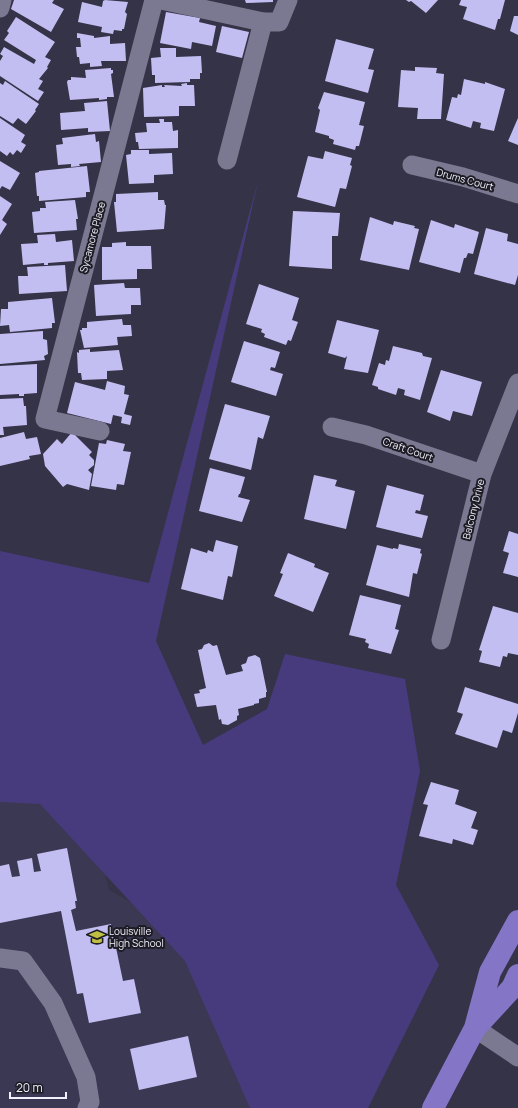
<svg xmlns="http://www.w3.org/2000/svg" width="518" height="1108" font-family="Manrope,sans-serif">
	<rect width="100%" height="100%" fill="#353347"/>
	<path fill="#3b3853" d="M0 757 90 815 109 890 280 985 308 1108H0Z"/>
	<path fill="#483b7d" d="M258 181 156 641 203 745 267 709 285 654 405 679 420 771 396 885 439 965 368 1108H250L185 961 40 804 0 802V551L149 583Z"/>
	<g fill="#c3bef2">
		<path d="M14 0H54L52 3 64 9 51 32 11 9Z"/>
		<path d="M105 0 128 2 125 12 127 14 124 29H122V31L114 30 113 34 101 32 102 27 78 22 82 2 102 7 103 1Z"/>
		<path d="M245 0H273V2L246 3Z"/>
		<path d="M406 0H438L426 13 411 1 409 2Z"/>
		<path d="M461 0H505L500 19H498L495 30 463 19 467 7 459 5Z"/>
		<path d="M166 12 200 18 199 22 216 26 212 46 192 42 191 49 160 43Z"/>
		<path d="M514 16H518V35L510 31Z"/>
		<path d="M16 17 55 42 45 57 51 60 47 67 48 68 39 79 43 81 38 89 44 92 38 101 0 76V61L3 56 0 54 4 47 34 64 36 60 4 40 9 33 7 31Z"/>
		<path d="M222 26 249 32 242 58 216 52Z"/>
		<path d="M77 33 94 36V38L110 36V44L125 43 126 61H101L102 66 90 67V63L80 64 79 57H77L76 47H81L80 38H77Z"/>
		<path d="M336 39 374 49 368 69 374 70 368 93 325 81Z"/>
		<path d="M160 48H176V57L201 56 202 73H200V79H190V82L155 83V75H152L151 58 161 57Z"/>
		<path d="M415 67 437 68 436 73 444 74 441 119H417L418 108 398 107 401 70 415 71Z"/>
		<path d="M111 68V70H113V73L111 74 114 97H107V99L99 100V98L70 100 67 82 68 80H71V77L86 78 85 70Z"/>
		<path d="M464 79 485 84V82L505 89 494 131 480 128 481 123 473 121 471 128 446 120 452 97 457 98 458 94 461 95Z"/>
		<path d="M5 81 39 104 35 110 36 111 26 124 18 118 13 124 0 116V83L3 85Z"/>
		<path d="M187 83V85H194L195 106H179V116L144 117 143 88 162 85V87H165L164 85 182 86 181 84Z"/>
		<path d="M324 92 365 102 359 125 364 126 359 146H356L355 150 333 144 334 140 329 138V136L315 132 320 110 318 108Z"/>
		<path d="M107 101 110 131 88 132V128L61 130 60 113 85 111 84 103Z"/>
		<path d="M0 118 25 135 21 142 26 145 21 153 17 150 13 155 10 152 7 156 0 151Z"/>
		<path d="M518 118V145L508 141Z"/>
		<path d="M159 119H164V122H172L173 131 178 130V148L139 149 138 142H136L135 133 147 132 146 123H160Z"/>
		<path d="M95 134 96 142 99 141 101 162 79 164 80 166 71 167V164L58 165 56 145 63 144 62 138Z"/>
		<path d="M131 150H149V154L172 153 173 174 154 175V183L129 184 126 155 131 154Z"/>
		<path d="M325 151 352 158 350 165 352 166 346 189 340 188 335 207 297 197 308 156 323 159Z"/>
		<path d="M0 161 20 173 10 190 2 186 0 189Z"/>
		<path d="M87 166 90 192H86V197L39 201V196H37L35 173 39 172V171Z"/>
		<path d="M158 192V200H164L165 205H166L164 229 117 232 114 202H116V194Z"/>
		<path d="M0 196 12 204 2 220 7 224 0 235Z"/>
		<path d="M75 200 78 219H76L77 230 34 233 32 212 40 211V208H46L45 202Z"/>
		<path d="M293 211 340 213 338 236H332V269L289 266Z"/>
		<path d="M370 217 393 225 394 221 415 226 414 228 419 229 409 270 360 260Z"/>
		<path d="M431 220 454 228 455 224 479 232 473 254 468 253 466 258H464L460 273 419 262Z"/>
		<path d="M486 228 508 234 507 241 518 244V275L515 285 474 274Z"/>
		<path d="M55 234 56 242 72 240 74 261 48 263V265H44V263L23 265 21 244 38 243 37 235Z"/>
		<path d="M126 242V246H151L152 269H137V279L102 280V247H112V243Z"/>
		<path d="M65 265 67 291 19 294 18 276H28L27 267Z"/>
		<path d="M124 283 125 288H140L141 305H131V314L96 316 94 285Z"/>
		<path d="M259 284 299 298 292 320 298 322 291 341 288 340 286 345 264 337 265 334 261 332 262 329 246 324Z"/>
		<path d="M52 298 55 323H52V328L10 332 9 325 0 326 1 309H8V302Z"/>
		<path d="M122 319 123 325H131L132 336 117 337 118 345 84 348 80 330H82V328H87V322Z"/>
		<path d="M337 320 379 330 368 373 344 369 347 356 345 358 328 353Z"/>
		<path d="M43 331V339L47 340 48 354 44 356 45 360 0 364V334Z"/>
		<path d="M244 341 280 352 275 368 271 367 270 370 283 374 276 396 231 382Z"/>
		<path d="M393 346 422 353 423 356 432 358 420 400 404 395 405 390 398 388 396 395 378 389V387L372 385 379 363 385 365 386 360 389 361Z"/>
		<path d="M90 349V352L119 350 123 370 107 371V379L82 380 81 373H78L77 352 79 353V350Z"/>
		<path d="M37 364V393L24 394V396H19V394L0 395V366Z"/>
		<path d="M441 370 482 382 472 416 453 411 450 421 427 412Z"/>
		<path d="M107 381 125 386 124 394 129 395 124 414 132 416 130 425 121 423 122 417 113 415 111 424 67 413 75 382 105 390Z"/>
		<path d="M23 398 24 406H26L27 425 3 427 4 435H0V399Z"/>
		<path d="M225 404 270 416 263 439 258 437 251 470 209 459Z"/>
		<path d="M24 432 26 439 37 437 41 454 29 456 30 459 0 466V438Z"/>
		<path d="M72 432 92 452 89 455 94 460V465L88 470 92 474 89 490 67 484 63 487 45 466 43 454 57 439 62 444Z"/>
		<path d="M107 440 125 444 123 451 131 452 124 485 117 484 116 490 91 486 99 443 106 444Z"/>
		<path d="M210 468 245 477 240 494H239L238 497 250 500 242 522 199 511Z"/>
		<path d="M314 475 337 480 335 486 355 491 346 529 304 519Z"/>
		<path d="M387 485 424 495 420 511 416 510 415 513 428 516 422 538 376 527Z"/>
		<path d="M509 531 518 534V577L503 573 509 553 503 551Z"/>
		<path d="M216 540 238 546 232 577 228 576 223 600 181 589 191 548 207 553 208 550 213 552Z"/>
		<path d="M399 544 421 549 420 553 422 554 417 574 413 573 409 597 366 585 377 545 393 549V548L398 549Z"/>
		<path d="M288 553 315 564 314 567 329 573 313 612 274 596 283 574 280 573Z"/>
		<path d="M360 595 401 605 395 629 399 630 391 654 368 648 369 644 365 642 366 639 349 635Z"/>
		<path d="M493 606 518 613V655L508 653 507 657 503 656 500 667 479 662 482 651 479 650Z"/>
		<path d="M209 643 213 646 217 645 226 675 243 671 241 665 246 663 248 657 255 655 260 658 267 692H266V697L259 699V703L254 704V705L238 709 239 715 237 716V720L228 725 222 724 221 719 219 720 216 705 197 707 194 694 200 693 199 690 206 688 198 650 202 649 204 645Z"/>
		<path d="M465 687 518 704V713L512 733 503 730 497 748 455 734 463 714 457 712Z"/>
		<path d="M431 782 459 790 455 804 477 812 471 828 478 830 473 845 453 839 452 844 419 836 428 805 423 804Z"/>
		<path d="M67 848 77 901H75L76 908 71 910 76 931 111 924 123 981 134 979 141 1013 89 1023 83 993 77 994 61 911 0 923V866L9 864 12 877 20 876 17 861 32 858 34 872 41 871 37 854Z"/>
		<path d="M188 1036 197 1077 139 1090 130 1049Z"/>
	</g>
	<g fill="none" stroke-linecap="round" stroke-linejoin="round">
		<g stroke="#7b7991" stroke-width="19">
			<path d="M161 0 263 22"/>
			<path d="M0 8 2 0"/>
			<path d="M227 160 263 22H279L288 0"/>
			<path d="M412 165 463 177 518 194"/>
			<path d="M332 427 366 435 482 474"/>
			<path d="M100 431 45 419 154 0"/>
			<path d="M441 640 482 474 518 383"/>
			<path d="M0 958 23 961 53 1003 86 1077 90 1102 87 1108"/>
			<path d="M475 1028 518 1057"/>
		</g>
		<g stroke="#8475c7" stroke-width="22">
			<path d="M477 1026 512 988 518 975"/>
			<path d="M433 1108 475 1028 490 972 518 921"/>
		</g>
	</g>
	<defs>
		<symbol id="school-bare" viewBox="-9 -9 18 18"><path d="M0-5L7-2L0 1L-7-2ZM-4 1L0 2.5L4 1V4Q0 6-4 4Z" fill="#bebf42" stroke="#1d1c25" stroke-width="2.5" paint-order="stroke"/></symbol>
	</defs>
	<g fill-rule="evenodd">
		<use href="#school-bare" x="86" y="926" width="22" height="22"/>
	</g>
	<g text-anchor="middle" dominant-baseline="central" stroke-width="4" stroke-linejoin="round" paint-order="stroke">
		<g font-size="10" fill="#f1f0fd" stroke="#1d1c25">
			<text transform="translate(465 179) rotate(15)">Drums Court</text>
			<text transform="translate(92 237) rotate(-75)">Sycamore Place</text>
			<text transform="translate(408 449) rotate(19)">Craft Court</text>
			<text transform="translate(473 509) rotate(-76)">Balcony Drive</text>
		</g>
		<g font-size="10" fill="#f1f0fd" stroke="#1d1c25" text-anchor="start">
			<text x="109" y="931">Louisville<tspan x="109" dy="12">High School</tspan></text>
		</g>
	</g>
	<path d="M10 1092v6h56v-6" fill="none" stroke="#f1f0fd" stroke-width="2"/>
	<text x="16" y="1092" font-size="12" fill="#f1f0fd" stroke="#1d1c25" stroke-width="3" paint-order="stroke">20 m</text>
</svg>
